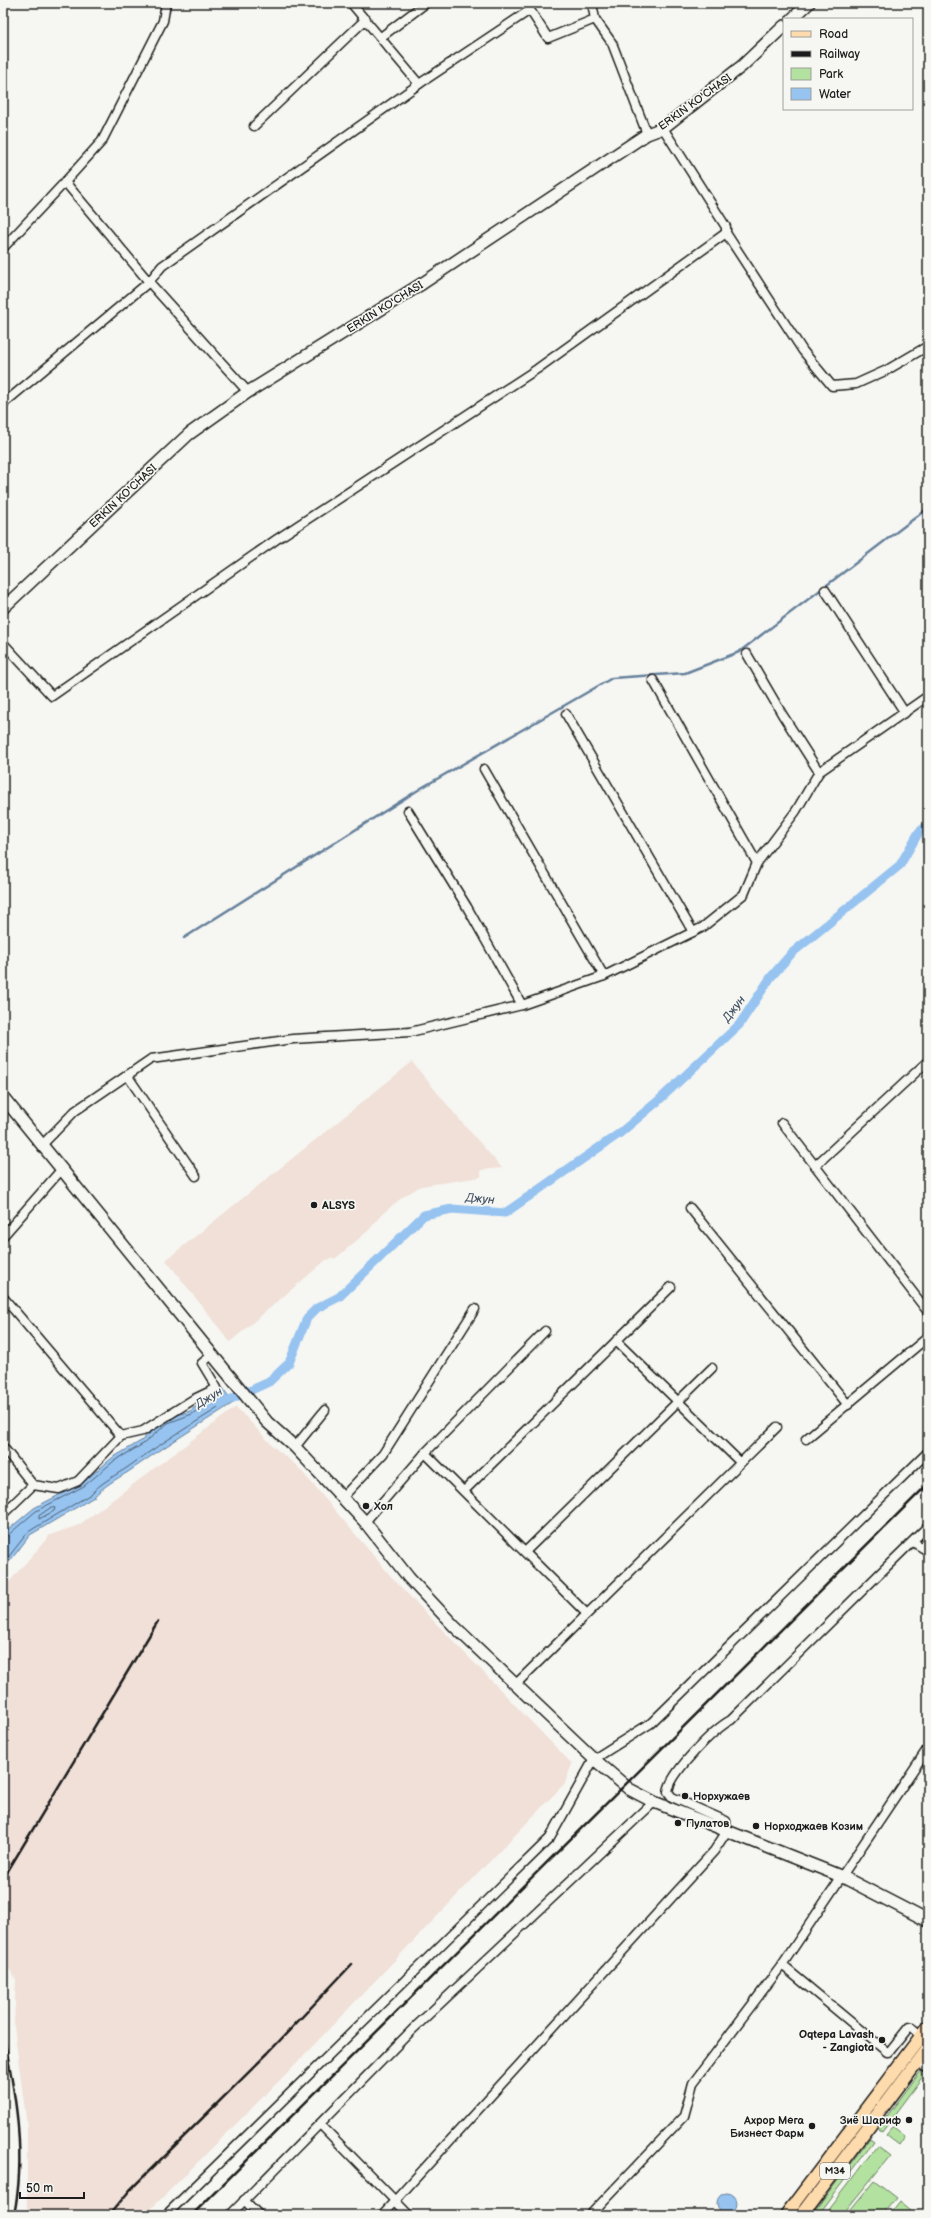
<svg xmlns="http://www.w3.org/2000/svg" width="931" height="2218" font-family="'Balsamiq Sans',sans-serif">
	<rect width="100%" height="100%" fill="#f6f6f2"/>
	<filter id="ink" filterUnits="userSpaceOnUse"><feTurbulence type="fractalNoise" baseFrequency=".025" numOctaves="2"/><feDisplacementMap in="SourceGraphic" scale="8" xChannelSelector="R" yChannelSelector="G"/><feConvolveMatrix kernelMatrix="1 2 1 2 8 2 1 2 1" color-interpolation-filters="sRGB"/></filter>
	<g filter="url(#ink)">
		<g fill="#f0e0d7">
			<path d="M412 1062 459 1119 502 1168 481 1170V1177L421 1186 404 1196 381 1215 369 1230 336 1258 326 1260 230 1342 166 1260Z"/>
			<path d="M236 1407 275 1448 298 1467 395 1581 572 1764 565 1783 280 2080 145 2215H27V2126L14 2026 16 1979 3 1960V1589L50 1535 79 1525Z"/>
		</g>
		<g fill="#b2e1a0" stroke="#677e5e">
			<path d="M921 2071 923 2076 882 2131 878 2128Z"/>
			<path d="M893 2126 906 2136 900 2145 886 2134Z"/>
			<path d="M869 2139 873 2142 818 2215H812Z"/>
			<path d="M877 2146 890 2156 842 2215H824Z"/>
			<path d="M874 2181 896 2198 882 2215H846Z"/>
			<path d="M900 2201 917 2215H889Z"/>
		</g>
		<g fill="#96c3f0" stroke="#65809b">
			<path d="M223 1388 233 1403C198 1426 162 1448 128 1472 118 1478 101 1488 94 1497L30 1535 3 1570V1534L34 1508 82 1483 112 1458 141 1441 166 1419 190 1411Z"/>
			<circle cx="727" cy="2203" r="10"/>
		</g>
		<g fill="none" stroke-linecap="round" stroke-linejoin="round">
			<g stroke="#4d5f71" stroke-width="1">
				<path d="M52 1507 55 1508 54 1511 39 1519V1516Z"/>
				<path d="M3 1537 7 1536 36 1511 84 1486 114 1461 143 1444 168 1423 192 1414 221 1394 227 1400 226 1403C193 1424 159 1444 128 1467 116 1475 99 1484 91 1494L28 1532 3 1564"/>
			</g>
			<path stroke="#65809b" stroke-width="2.5" d="M184 938 423 787 612 678 685 673 739 652 928 508"/>
			<path stroke="#96c3f0" stroke-width="9" d="M220 1404 269 1382 289 1363 307 1318 317 1308 339 1297 424 1215 452 1209 505 1213 620 1133 658 1101 739 1025 771 977 792 953 900 865 919 832 928 825"/>
			<defs>
				<g id="minor">
					<path d="M166 3 163 21 102 141 65 182 149 282 248 392"/>
					<path d="M351 3 419 84"/>
					<path d="M592 3 595 19 612 43 647 134"/>
					<path d="M381 37 426 3"/>
					<path d="M254 126 366 19"/>
					<path d="M663 128 726 227V233L803 351 832 386 856 384 887 370 928 346"/>
					<path d="M3 248 65 182"/>
					<path d="M3 404 149 282 162 266 419 84 530 10 548 38 595 19"/>
					<path d="M825 590 905 713"/>
					<path d="M3 643 52 696 277 539 537 369 726 233"/>
					<path d="M747 654 782 714 819 772"/>
					<path d="M653 680 757 863"/>
					<path d="M566 714 693 932"/>
					<path d="M484 769 604 976"/>
					<path d="M408 811 467 907 522 1005"/>
					<path d="M127 1075 196 1176"/>
					<path d="M782 1123 928 1312"/>
					<path d="M42 1145 75 1111 151 1059 293 1039 410 1032 522 1005 604 976 693 932 703 927 744 894 757 863 796 811 819 772 928 696"/>
					<path d="M816 1165 928 1061"/>
					<path d="M690 1208 848 1405"/>
					<path d="M3 1236 62 1169"/>
					<path d="M3 1297 121 1436"/>
					<path d="M616 1341 740 1462"/>
					<path d="M806 1439 928 1337"/>
					<path d="M3 1447 33 1485 59 1489 78 1481 121 1436 143 1431 194 1399 217 1388 202 1363 212 1355"/>
					<path d="M295 1447 325 1410"/>
					<path d="M425 1453 586 1613"/>
					<path d="M464 1491 671 1287"/>
					<path d="M342 1498 383 1454 475 1309"/>
					<path d="M3 1514 33 1485"/>
					<path d="M365 1522 425 1453 545 1331"/>
					<path d="M913 1542 928 1551"/>
					<path d="M525 1552 712 1368"/>
					<path d="M515 1685 777 1427"/>
					<path d="M782 1965 887 2052H889L909 2027H912L921 2035"/>
					<path d="M917 2062 928 2069"/>
					<path d="M320 2124 409 2215"/>
					<path d="M244 2200 259 2215"/>
					<path d="M166 2215 550 1838 594 1759 651 1723 928 1452"/>
					<path d="M230 2215 412 2030 654 1802"/>
					<path d="M382 2215 714 1851 727 1831 726 1821 672 1797 668 1792C670 1773 714 1729 731 1720L928 1526"/>
					<path d="M590 2215 684 2116 693 2083 782 1965 928 1748"/>
				</g>
				<g id="secondary">
					<path d="M792 19 809 3"/>
					<path d="M3 608 189 434 248 392 423 283 647 134 663 128 742 66 784 26"/>
					<path d="M3 1097 267 1422 295 1447 365 1522 409 1578 454 1626 594 1759 629 1789 654 1802 843 1877 928 1921"/>
				</g>
				<g id="primary">
					<path d="M786 2215 928 2027"/>
					<path d="M802 2215 928 2047"/>
				</g>
			</defs>
			<use href="#minor" stroke="#1c1c1c" stroke-width="11"/>
			<use href="#secondary" stroke="#1c1c1c" stroke-width="14"/>
			<use href="#primary" stroke="#1c1c1c" stroke-width="15"/>
			<use href="#minor" stroke="#f6f6f2" stroke-width="8"/>
			<use href="#secondary" stroke="#f6f6f2" stroke-width="11"/>
			<use href="#primary" stroke="#fedbac" stroke-width="12"/>
			<g stroke="#1c1c1c" stroke-width="2.5">
				<path d="M3 1879 158 1621"/>
				<path d="M4 2038C16 2096 26 2156 14 2215"/>
				<path d="M109 2215 130 2190 268 2053 352 1964"/>
				<path d="M192 2215 928 1484"/>
			</g>
		</g>
	</g>
	<g fill="#1c1c1c" stroke="#f6f6f2" stroke-width="1.5">
		<circle cx="314" cy="1205" r="4"/>
		<circle cx="366" cy="1506" r="4"/>
		<circle cx="685" cy="1796" r="4"/>
		<circle cx="678" cy="1823" r="4"/>
		<circle cx="756" cy="1826" r="4"/>
		<circle cx="882" cy="2040" r="4"/>
		<circle cx="909" cy="2120" r="4"/>
		<circle cx="812" cy="2126" r="4"/>
	</g>
	<g text-anchor="middle" dominant-baseline="central" stroke-width="3.5" stroke-linejoin="round" paint-order="stroke">
		<rect fill="#f6f6f2" stroke="#5d5d5c" stroke-width="1" x="820" y="2163" width="30" height="16" rx="3"/>
		<g font-size="10" font-weight="bold" fill="#1c1c1c">
			<text x="835" y="2171">M34</text>
		</g>
		<g font-size="11" fill="#1c1c1c" stroke="#f6f6f2">
			<text transform="translate(695 102) rotate(-36)">ERKIN KO'CHASI</text>
			<text transform="translate(385 307) rotate(-32)">ERKIN KO'CHASI</text>
			<text transform="translate(123 496) rotate(-43)">ERKIN KO'CHASI</text>
		</g>
		<g font-size="11" font-weight="bold" fill="#1c1c1c" stroke="#f6f6f2" text-anchor="start">
			<text x="322" y="1205">ALSYS</text>
			<text x="374" y="1506">Хол</text>
			<text x="693" y="1796">Норхужаев</text>
			<text x="686" y="1823">Пулатов</text>
			<text x="764" y="1826">Норходжаев Козим</text>
			<text x="874" y="2034" text-anchor="end">Oqtepa Lavash<tspan x="874" dy="13">- Zangiota</tspan></text>
			<text x="804" y="2120" text-anchor="end">Ахрор Мега<tspan x="804" dy="13">Бизнест Фарм</tspan></text>
			<text x="901" y="2120" text-anchor="end">Зиё Шариф</text>
		</g>
		<g font-size="12" font-style="italic" fill="#475666" stroke="#f6f6f2">
			<text transform="translate(734 1009) rotate(-53)">Джун</text>
			<text transform="translate(480 1199) rotate(5)">Джун</text>
			<text transform="translate(209 1398) rotate(-31)">Джун</text>
		</g>
	</g>
	<rect width="931" height="2218" fill="none" stroke="#f6f6f2" stroke-width="16"/>
	<rect x="8" y="8" width="915" height="2202" fill="none" stroke="#1c1c1c" stroke-width="1.5" filter="url(#ink)"/>
	<rect x="783" y="18" width="130" height="92" fill="#f6f6f2" stroke="#9f9f9c"/>
	<rect x="791" y="31" width="20" height="6" fill="#fedbac" stroke="#9f9f9c"/>
	<text x="819" y="38" font-size="12" fill="#1c1c1c">Road</text>
	<rect x="791" y="51" width="20" height="6" fill="#1c1c1c" stroke="#9f9f9c"/>
	<text x="819" y="58" font-size="12" fill="#1c1c1c">Railway</text>
	<rect x="791" y="68" width="20" height="12" fill="#b2e1a0" stroke="#9f9f9c"/>
	<text x="819" y="78" font-size="12" fill="#1c1c1c">Park</text>
	<rect x="791" y="88" width="20" height="12" fill="#96c3f0" stroke="#9f9f9c"/>
	<text x="819" y="98" font-size="12" fill="#1c1c1c">Water</text>
	<path d="M20 2192v6h64v-6" fill="none" stroke="#1c1c1c" stroke-width="2"/>
	<text x="26" y="2192" font-size="12" fill="#1c1c1c" stroke="#f6f6f2" stroke-width="3" paint-order="stroke">50 m</text>
</svg>
